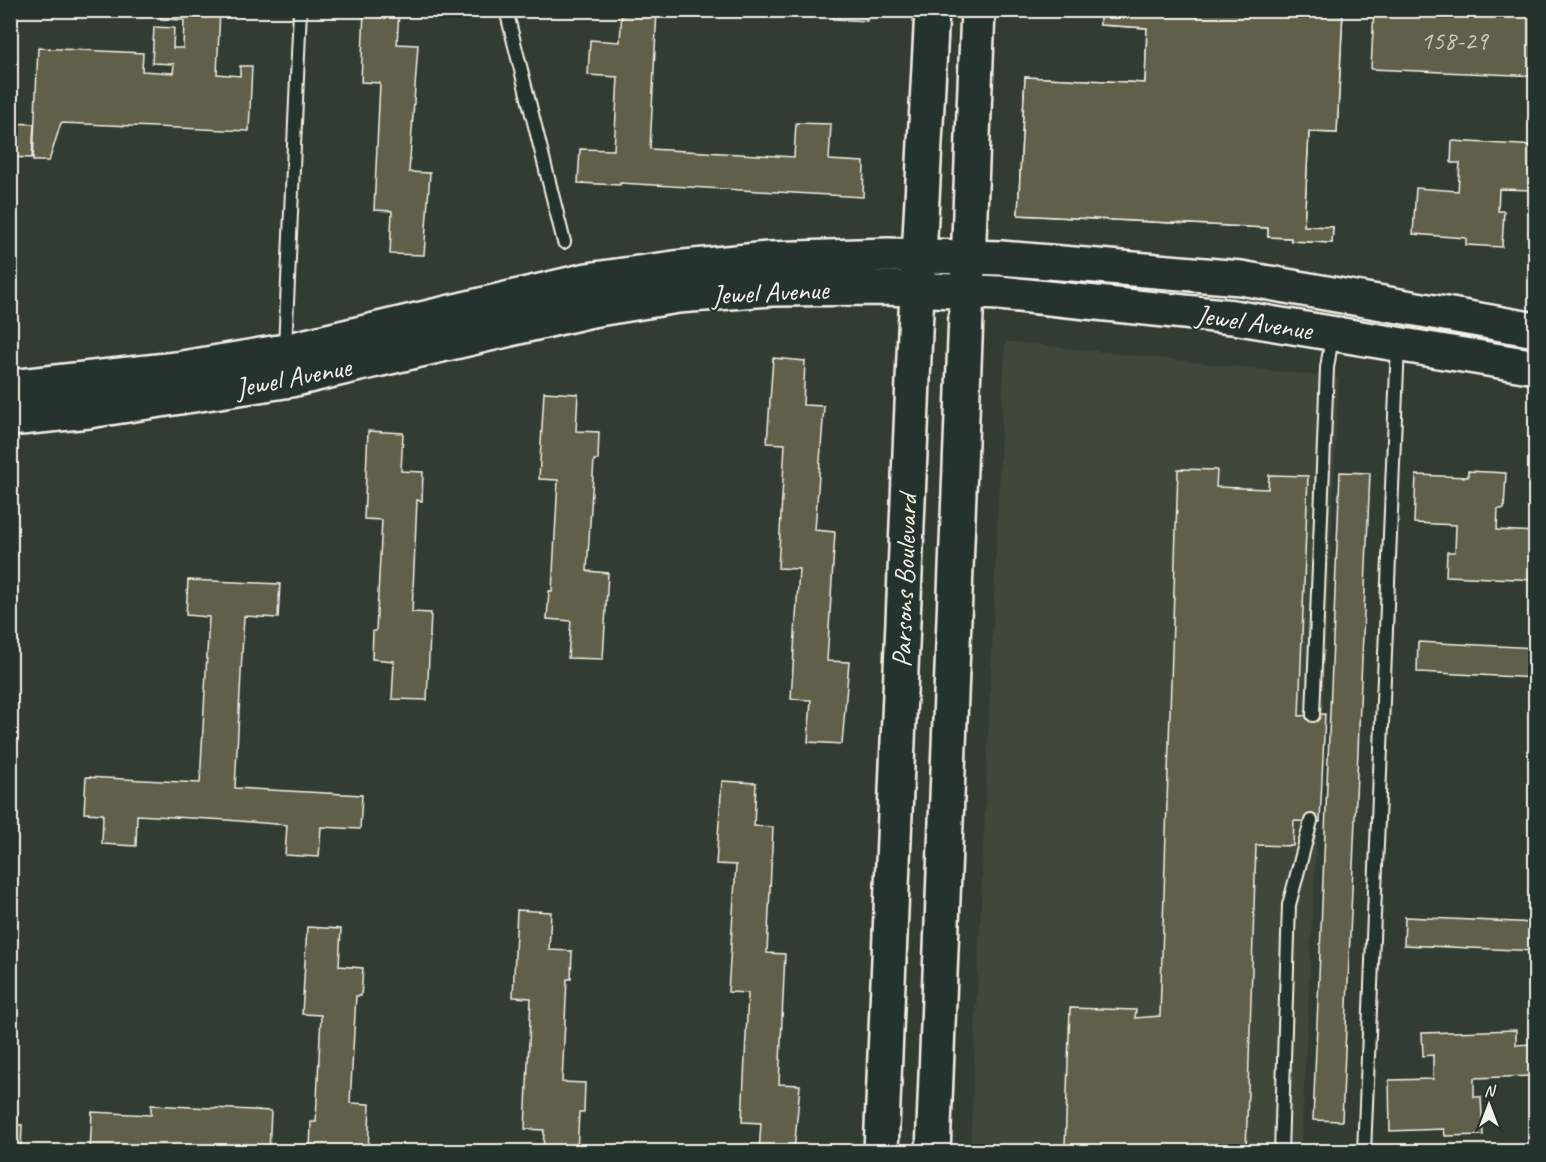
<svg xmlns="http://www.w3.org/2000/svg" width="1546" height="1162" font-family="Caveat,sans-serif">
	<rect width="100%" height="100%" fill="#323c33"/>
	<filter id="ink" filterUnits="userSpaceOnUse"><feTurbulence type="fractalNoise" baseFrequency=".0167" numOctaves="2"/><feDisplacementMap in="SourceGraphic" scale="12" xChannelSelector="R" yChannelSelector="G"/><feConvolveMatrix kernelMatrix="1 2 1 2 8 2 1 2 1" color-interpolation-filters="sRGB"/></filter>
	<g filter="url(#ink)">
		<path fill="#40463a" d="M1005 341 1339 378 1301 1151 970 1152Z"/>
		<g fill="#605f4a" stroke="#f4f1e8" stroke-width="1.5" fill-rule="evenodd">
			<path d="M162 10H220L217 74 240 76V66H252L249 131 61 123 49 161H33L38 48 143 53 142 71 173 73 174 64 152 63 154 27 174 28 173 48H183L184 20 161 19Z"/>
			<path d="M364 10H399L397 44 418 45 409 172 430 173 424 255 390 254 392 211 374 210 380 83 361 82Z"/>
			<path d="M622 10H657L650 149 794 157 796 123 831 124 829 160 864 162 863 197 620 183V185L578 183 580 149 614 150 618 77 588 75 590 40 620 42Z"/>
			<path d="M834 10H868L867 21 833 19Z"/>
			<path d="M1100 10H1343L1337 133 1309 132 1304 226 1333 227 1332 243 1291 241V238L1268 237V228L1018 215 1025 77 1145 83 1147 28 1100 25ZM1189 31 1305 36 1302 97 1186 91Z"/>
			<path d="M1100 10H1343L1337 133 1309 132 1304 226 1333 227 1332 243 1291 241V238L1268 237V228L1018 215 1025 77 1145 83 1147 28 1100 25Z"/>
			<path d="M1374 10H1536V76L1371 69Z"/>
			<path d="M10 123 34 124 32 158 10 157Z"/>
			<path d="M1452 141 1536 146V190L1499 189 1498 211H1504L1502 247 1466 245V238L1413 234 1416 188 1458 191 1460 163H1451Z"/>
			<path d="M773 358 805 361 803 405 824 406 815 530 835 532 827 661 849 662 842 744 808 742 811 700 791 699 799 569 778 568 785 444 767 443Z"/>
			<path d="M544 392 578 394 576 431 599 432 598 460H594L587 571 608 573 603 659 568 658 571 621 547 619 549 591H552L558 480 539 479Z"/>
			<path d="M368 431 403 433 401 471 423 472 422 501 417 500 412 612 431 613 427 700 392 699 394 661 372 659 373 631H376L382 520 364 519Z"/>
			<path d="M1178 469 1217 470 1216 487 1268 489 1269 475 1308 476 1299 716 1325 714 1320 822 1294 821 1293 846 1256 845 1246 1152 1065 1147 1070 1008 1136 1010 1135 1018 1160 1016Z"/>
			<path d="M1468 471 1506 473 1504 509H1498L1497 530 1536 532V580L1446 576 1447 552H1455L1456 525 1414 523 1416 475 1468 477Z"/>
			<path d="M1340 472 1370 473 1342 1121 1313 1120Z"/>
			<path d="M188 580 280 584 278 618 244 616 235 788 362 795 360 829 321 827 319 857 285 855 287 825 227 820 137 815 136 846 102 844 103 814 84 813 86 777 200 783 209 617 186 615Z"/>
			<path d="M1418 642 1536 648V678L1417 672Z"/>
			<path d="M722 781 756 783 754 826 773 827 767 953 785 954 779 1084 800 1085 794 1152H759L761 1123 742 1122 748 993 728 992 736 865 716 864Z"/>
			<path d="M517 910 551 912 549 950 572 951 571 979H567L562 1082 585 1083 584 1112H579L577 1152H543L544 1130 525 1129 531 998 513 997Z"/>
			<path d="M1405 917 1536 923V951L1404 945Z"/>
			<path d="M307 927 341 929 339 966 363 968 361 996H356L350 1103 370 1104 368 1152 310 1151 311 1122H316L321 1015 302 1014Z"/>
			<path d="M10 984H13L12 1014H10Z"/>
			<path d="M1516 1030V1045L1532 1044 1533 1076 1474 1078V1097H1481L1483 1135 1445 1136 1444 1129 1390 1131 1389 1080 1433 1079V1055L1423 1056 1422 1033Z"/>
			<path d="M1532 1044H1536V1076H1533Z"/>
			<path d="M151 1105 271 1111 269 1152H90L92 1112 151 1115Z"/>
			<path d="M10 1124 22 1125 21 1152H10Z"/>
		</g>
		<g fill="none" stroke-linecap="round" stroke-linejoin="round">
			<defs>
				<g id="lane">
					<path d="M506 10 564 242"/>
					<path d="M285 348 300 10"/>
					<path d="M1313 715 1327 368 1332 336"/>
					<path d="M1281 1152 1289 905 1311 821"/>
					<path d="M1364 1152 1398 345"/>
				</g>
				<g id="secondary">
					<path d="M10 387 176 369 285 351 587 280 674 268 768 259 888 255 1001 258 1241 278 1536 330"/>
					<path d="M10 419 89 411 291 380 592 310 678 296 771 289 887 288 999 293 1233 317 1536 367"/>
					<path d="M881 1152 915 332 932 10"/>
					<path d="M933 1152 978 10"/>
				</g>
			</defs>
			<use href="#lane" stroke="#f4f1e8" stroke-width="16"/>
			<use href="#secondary" stroke="#f4f1e8" stroke-width="38"/>
			<use href="#lane" stroke="#26332d" stroke-width="12"/>
			<use href="#secondary" stroke="#26332d" stroke-width="33"/>
		</g>
	</g>
	<g text-anchor="middle" dominant-baseline="central" stroke-width="4.5" stroke-linejoin="round" paint-order="stroke">
		<g font-size="26" fill="#cfccc0">
			<text x="1454" y="40">158-29</text>
		</g>
		<g font-size="28" fill="#f4f1e8" stroke="#26332d">
			<text transform="translate(770 292) rotate(-3)">Jewel Avenue</text>
			<text transform="translate(1254 322) rotate(8)">Jewel Avenue</text>
			<text transform="translate(293 377) rotate(-11)">Jewel Avenue</text>
			<text transform="translate(904 581) rotate(-88)">Parsons Boulevard</text>
		</g>
	</g>
	<rect width="1546" height="1162" fill="none" stroke="#26332d" stroke-width="36"/>
	<rect x="18" y="18" width="1510" height="1126" fill="none" stroke="#f4f1e8" stroke-width="2" filter="url(#ink)"/>
	<g transform="translate(1489 1105)" stroke="#26332d" stroke-width="4.5" paint-order="stroke">
	<path d="M0-4.5L10 22L0 15L-10 22Z" fill="#f4f1e8"/>
	<text y="-9" font-size="16" font-weight="bold" text-anchor="middle" fill="#f4f1e8">N</text>
	</g>
</svg>
